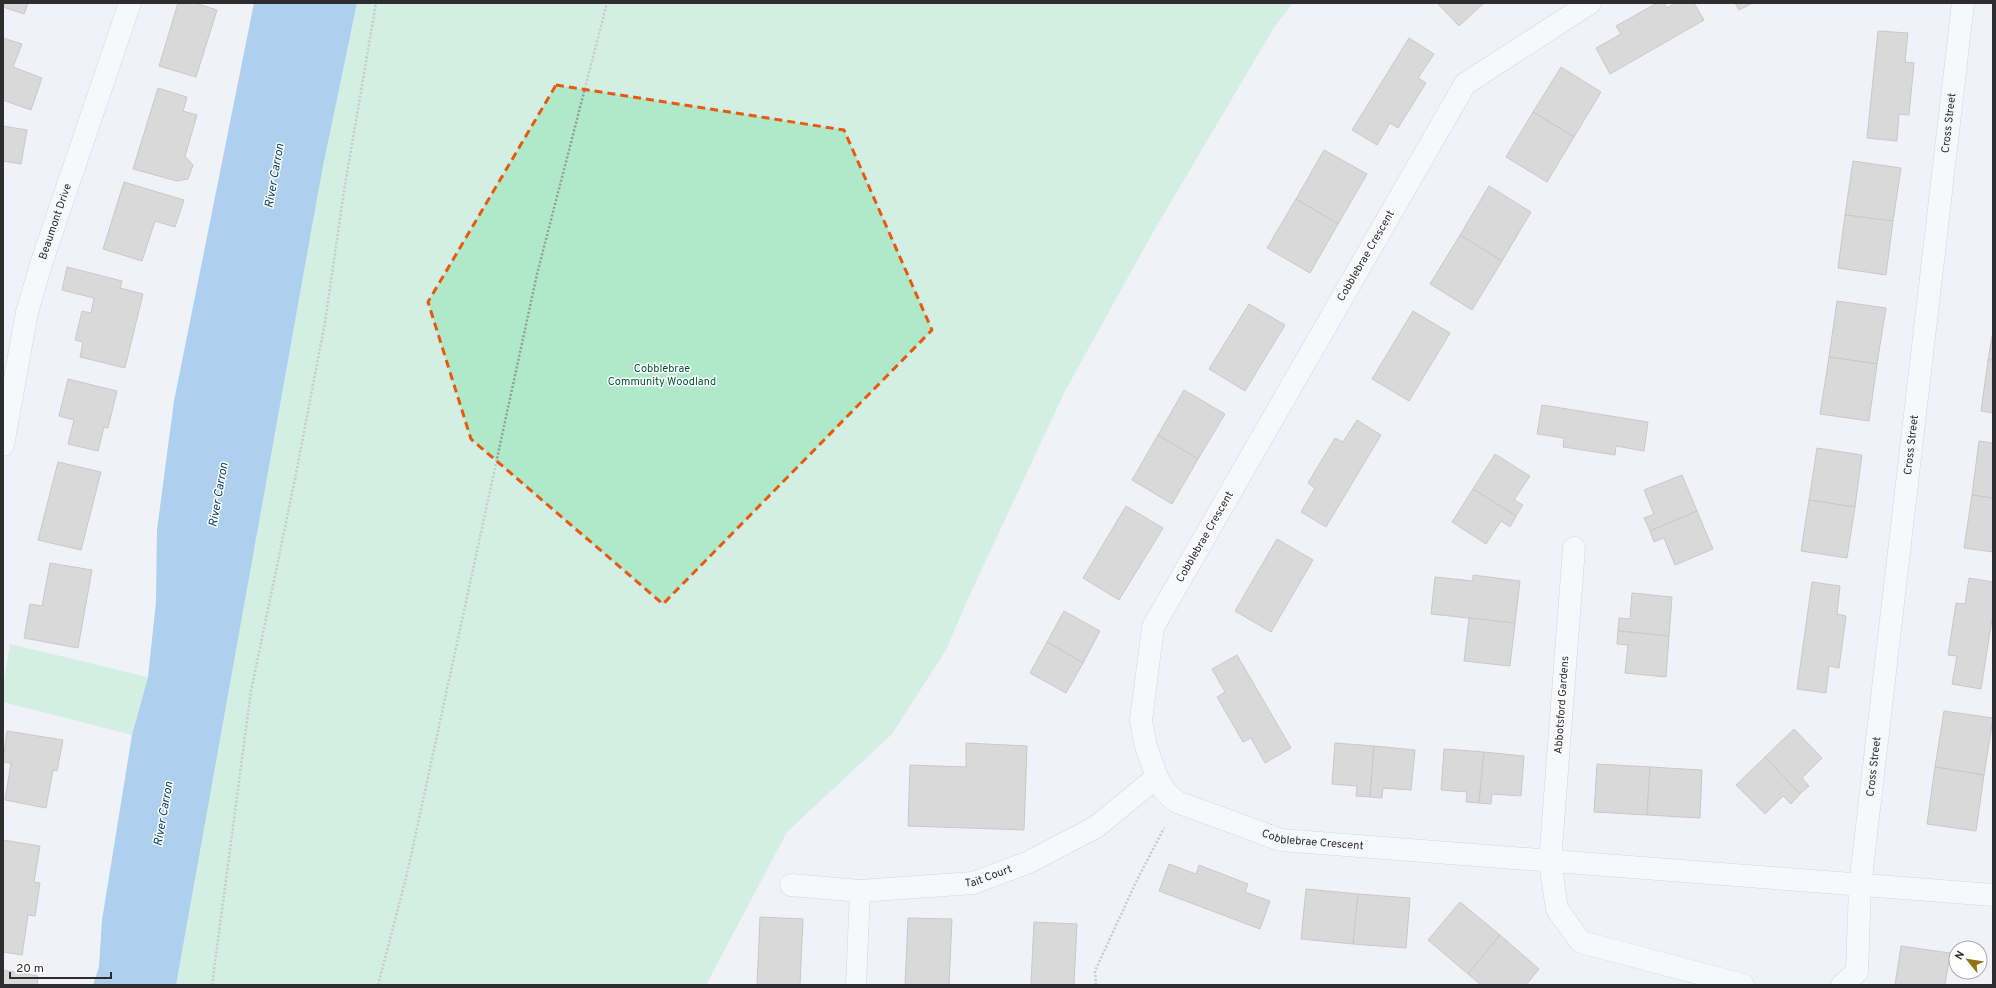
<svg xmlns="http://www.w3.org/2000/svg" width="1996" height="988" font-family="Overpass,sans-serif">
	<rect width="100%" height="100%" fill="#f1f2f8"/>
	<g fill="#afe9ca">
		<path d="M357 3H1293L1275 26 1152 234 1065 391 967 601 946 650 892 734 787 832 706 985H176L322 171Z"/>
		<path d="M10 644 148 677 132 735 3 702V687Z"/>
	</g>
	<path fill="#59a6e0" d="M254 3H357L322 171 176 985H93L99 967 102 920 132 735 148 677 156 602 157 530 174 401Z"/>
	<g fill="#bfbab5" stroke="#999490">
		<path d="M3 3H28L24 14 3 7Z"/>
		<path d="M178 3H195L217 10 196 77 159 66Z"/>
		<path d="M1437 3H1484L1459 26Z"/>
		<path d="M1657 3H1664L1667 8 1675 3H1694L1704 20 1610 74 1596 48 1621 34 1616 26Z"/>
		<path d="M1735 3H1753L1739 10Z"/>
		<path d="M1878 31 1908 33 1905 62 1914 63 1909 115 1899 114 1897 141 1867 138Z"/>
		<path d="M3 38 22 44 13 67 42 78 31 110 3 100Z"/>
		<path d="M1409 38 1434 54 1418 78 1426 83 1398 128 1390 123 1377 145 1352 130Z"/>
		<path d="M1561 67 1601 92 1574 137 1533 112Z"/>
		<path d="M158 88 187 97 183 111 197 115 185 156 193 165 188 179 177 181 133 169Z"/>
		<path d="M1533 112 1574 137 1547 182 1506 157Z"/>
		<path d="M3 126 27 130 21 164 3 161Z"/>
		<path d="M1324 150 1367 174 1338 224 1296 199Z"/>
		<path d="M1853 161 1901 168 1893 221 1845 215Z"/>
		<path d="M124 182 184 200 175 227 155 221 142 261 103 249Z"/>
		<path d="M1489 186 1531 212 1502 261 1460 235Z"/>
		<path d="M1296 199 1338 224 1310 273 1267 248Z"/>
		<path d="M1845 215 1893 221 1886 275 1838 268Z"/>
		<path d="M1460 235 1502 261 1472 310 1430 284Z"/>
		<path d="M67 267 122 281 120 288 143 294 125 368 80 357 83 342 75 340 82 311 91 313 94 298 62 290Z"/>
		<path d="M1837 301 1886 308 1877 364 1829 357Z"/>
		<path d="M1249 304 1285 325 1245 391 1209 369Z"/>
		<path d="M1413 311 1450 333 1409 401 1372 379Z"/>
		<path d="M1993 331V360H1988Z"/>
		<path d="M1829 357 1877 364 1869 421 1820 414Z"/>
		<path d="M1988 360H1993V413L1981 411Z"/>
		<path d="M68 379 117 391 108 428 104 427 98 451 68 444 74 420 59 416Z"/>
		<path d="M1184 390 1225 414 1198 459 1158 435Z"/>
		<path d="M1542 405 1648 422 1644 451 1616 446 1615 455 1563 447 1564 438 1537 434Z"/>
		<path d="M1357 420 1381 435 1326 527 1301 512 1315 488 1308 483 1335 438 1343 442Z"/>
		<path d="M1158 435 1198 459 1172 504 1132 480Z"/>
		<path d="M1979 441 1993 443V498L1972 495Z"/>
		<path d="M1817 448 1862 455 1855 507 1809 500Z"/>
		<path d="M1495 454 1530 476 1514 500 1523 505 1516 516 1473 489Z"/>
		<path d="M58 462 101 472 81 550 38 540Z"/>
		<path d="M1682 475 1697 511 1650 531 1644 518 1654 514 1644 490Z"/>
		<path d="M1473 489 1516 516 1510 527 1501 521 1486 544 1452 522Z"/>
		<path d="M1972 495 1993 498V552L1964 548Z"/>
		<path d="M1809 500 1855 507 1847 558 1801 551Z"/>
		<path d="M1126 506 1163 528 1119 600 1083 578Z"/>
		<path d="M1697 511 1713 549 1675 565 1664 538 1654 542 1650 531Z"/>
		<path d="M1277 539 1313 560 1271 632 1235 611Z"/>
		<path d="M50 563 92 570 78 648 24 638 30 604 42 606Z"/>
		<path d="M1473 575 1520 581 1515 623 1431 614 1435 577 1473 581Z"/>
		<path d="M1969 578 1993 582V613L1981 689 1952 684 1957 656 1948 655 1956 603 1965 604Z"/>
		<path d="M1812 582 1840 586 1837 614 1846 616 1839 668 1829 666 1826 693 1797 689Z"/>
		<path d="M1632 593 1672 597 1669 636 1618 631 1619 618 1630 619Z"/>
		<path d="M1064 611 1100 631 1083 663 1047 642Z"/>
		<path d="M1469 618 1515 623 1510 666 1464 661Z"/>
		<path d="M1618 631 1669 636 1666 677 1625 673 1628 645 1617 644Z"/>
		<path d="M1047 642 1083 663 1066 693 1030 673Z"/>
		<path d="M1237 655 1291 748 1265 763 1251 738 1243 742 1217 697 1225 692 1212 669Z"/>
		<path d="M1944 711 1993 718 1984 775 1935 767Z"/>
		<path d="M1794 729 1822 758 1802 778 1809 786 1800 794 1765 757Z"/>
		<path d="M7 731 63 740 57 771 53 770 46 808 5 800 11 763 3 762Z"/>
		<path d="M966 743 1027 746 1024 830 908 826 910 765 966 767Z"/>
		<path d="M1335 743 1374 746 1370 797 1356 796 1357 786 1332 784Z"/>
		<path d="M1374 746 1415 750 1411 790 1383 788 1382 798 1370 797Z"/>
		<path d="M1444 749 1484 752 1479 803 1466 802 1467 792 1441 790Z"/>
		<path d="M1484 752 1524 756 1521 796 1492 794 1491 804 1479 803Z"/>
		<path d="M1765 757 1800 794 1791 804 1783 796 1765 814 1736 785Z"/>
		<path d="M1597 764 1650 767 1647 815 1594 812Z"/>
		<path d="M1650 767 1702 770 1700 818 1647 815Z"/>
		<path d="M1935 767 1984 775 1976 831 1927 824Z"/>
		<path d="M3 840 40 846 34 882 40 883 35 916 28 915 22 955 3 952Z"/>
		<path d="M1169 864 1196 874 1199 865 1248 884 1245 892 1270 901 1260 929 1159 891Z"/>
		<path d="M1306 889 1358 894 1353 944 1301 939Z"/>
		<path d="M1358 894 1410 898 1406 948 1353 944Z"/>
		<path d="M1460 902 1500 935 1468 974 1428 940Z"/>
		<path d="M760 917 803 919 800 985H757Z"/>
		<path d="M908 918 952 919 949 985H905Z"/>
		<path d="M1034 922 1077 924 1074 985H1031Z"/>
		<path d="M1500 935 1539 969 1526 985H1481L1468 974Z"/>
		<path d="M1901 946 1950 953 1945 985H1895Z"/>
		<path d="M3 970 38 976 37 985H3Z"/>
	</g>
	<g fill="none" stroke-linecap="round" stroke-linejoin="round">
		<defs>
			<path id="service" d="M856 985 860 891"/>
			<g id="minor">
				<path id="s1" d="M1590 3 1465 84 1153 627 1141 720 1146 747 1157 777 1165 792 1177 802 1281 840 1993 895"/>
				<path id="s2" d="M3 445 27 312 42 261 130 3"/>
				<path d="M1574 548 1550 862 1557 909 1581 942 1743 985"/>
				<path id="s3" d="M791 885 860 891 973 883 1027 863 1096 827 1157 777"/>
				<path id="s4" d="M1842 985 1857 972 1860 886 1963 3"/>
			</g>
		</defs>
		<use href="#service" stroke="#b2b3b9" stroke-width="21"/>
		<use href="#minor" stroke="#b2b3b9" stroke-width="23"/>
		<g stroke="#98999d" stroke-width="2.5" stroke-dasharray="2 2" stroke-linecap="butt">
			<path d="M212 985 251 691 295 479 325 322 344 191 376 3"/>
			<path d="M378 985 407 874 537 274 607 3"/>
			<path d="M1096 985 1095 971 1137 880 1164 828"/>
		</g>
		<use href="#service" stroke="#fff" stroke-width="20"/>
		<use href="#minor" stroke="#fff" stroke-width="22"/>
	</g>
	<path d="M0 0H1996V988H0ZM556 85 844 130 932 330 663 604 471 439 428 302Z" fill="#f1f2f8" fill-opacity=".55" fill-rule="evenodd"/>
	<path fill="none" stroke="#e8590c" stroke-width="3" stroke-dasharray="8 5" stroke-linejoin="round" d="M556 85 844 130 932 330 663 604 471 439 428 302Z"/>
	<g text-anchor="middle" dominant-baseline="central" stroke-width="3" stroke-linejoin="round" paint-order="stroke">
		<g font-size="11" fill="#2d2d30" stroke="#fff">
			<text stroke="none"><textPath href="#s4" startOffset="874">Cross Street</textPath></text>
			<text stroke="none"><textPath href="#s2" startOffset="230">Beaumont Drive</textPath></text>
			<text transform="translate(1366 256) rotate(-60)">Cobblebrae Crescent</text>
			<text stroke="none"><textPath href="#s4" startOffset="550">Cross Street</textPath></text>
			<text transform="translate(1205 537) rotate(-60)">Cobblebrae Crescent</text>
			<text transform="translate(1562 705) rotate(-86)">Abbotsford Gardens</text>
			<text stroke="none"><textPath href="#s4" startOffset="226">Cross Street</textPath></text>
			<text stroke="none"><textPath href="#s1" startOffset="1103">Cobblebrae Crescent</textPath></text>
			<text stroke="none"><textPath href="#s3" startOffset="199">Tait Court</textPath></text>
		</g>
		<g font-size="11" fill="#045537" stroke="#fff">
			<text x="662" y="369">Cobblebrae<tspan x="662" dy="13">Community Woodland</tspan></text>
		</g>
		<g font-size="12" font-style="italic" fill="#044268" stroke="#fff">
			<text transform="translate(275 176) rotate(-80)">River Carron</text>
			<text transform="translate(219 495) rotate(-80)">River Carron</text>
			<text transform="translate(164 814) rotate(-80)">River Carron</text>
		</g>
	</g>
	<rect width="1996" height="988" fill="none" stroke="#2d2d30" stroke-width="8"/>
	<g transform="translate(1968 960) rotate(300)"><circle r="19" fill="#ffffff" stroke="#ababac"/>
	<path d="M0-3L7 15L0 10L-7 15Z" fill="#917117"/>
	<text y="-6" font-size="11" font-weight="bold" text-anchor="middle" fill="#2d2d30">N</text>
	</g>
	<path d="M10 972v6h101v-6" fill="none" stroke="#2d2d30" stroke-width="2"/>
	<text x="16" y="972" font-size="12" fill="#2d2d30" stroke="#ffffff" stroke-width="3" paint-order="stroke">20 m</text>
</svg>
